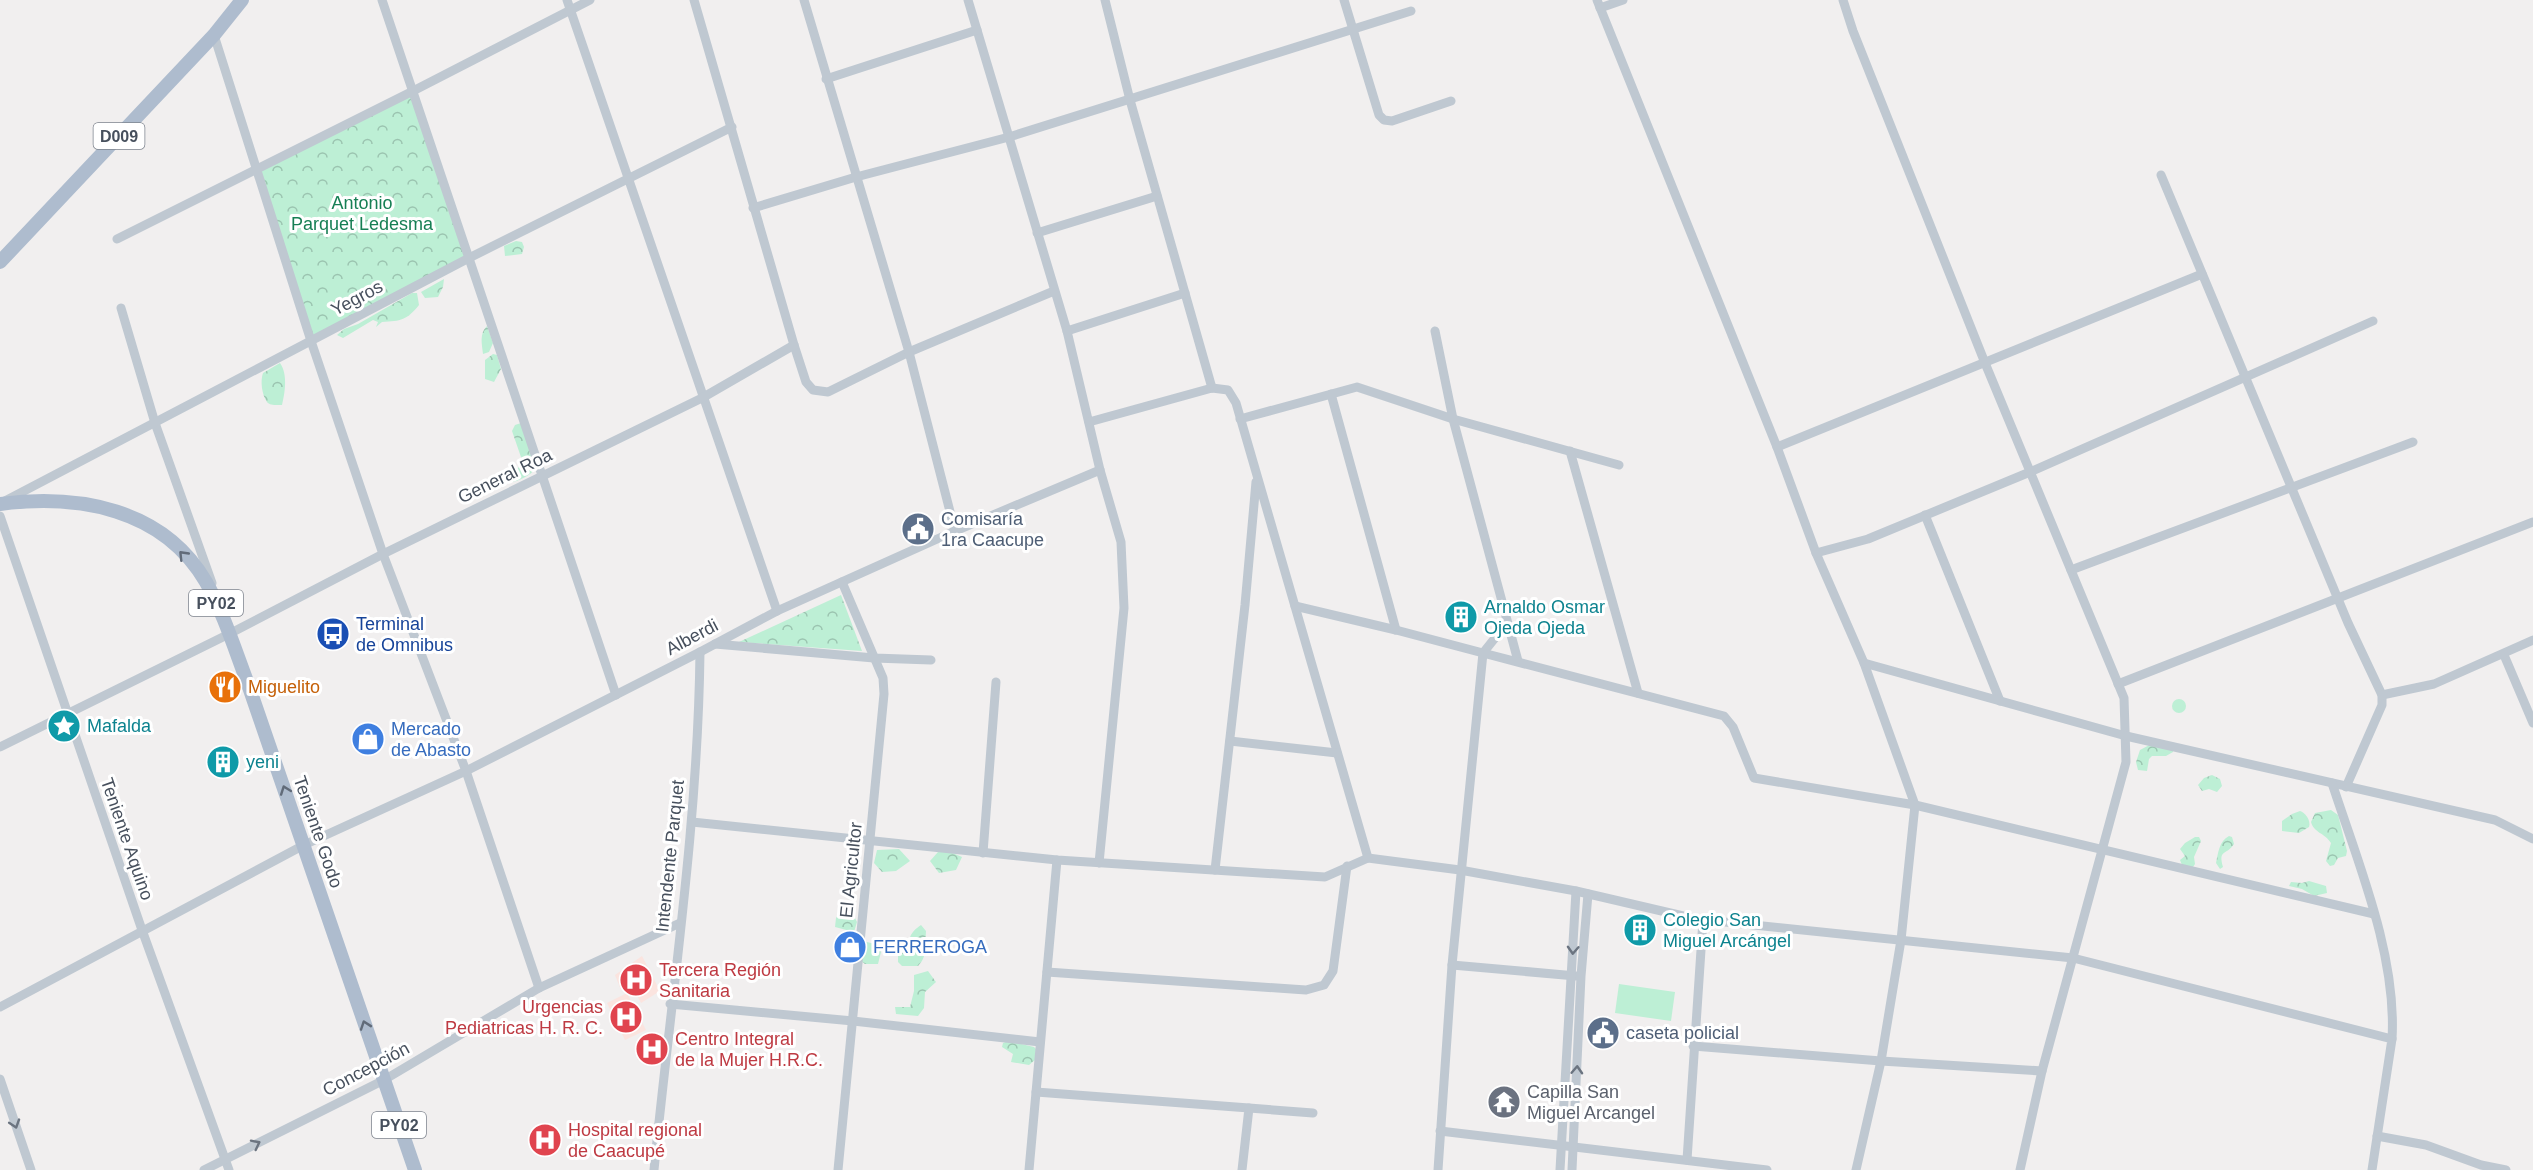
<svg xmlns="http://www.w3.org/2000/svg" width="2533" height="1170" font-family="Arial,sans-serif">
	<defs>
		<pattern id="forest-crowns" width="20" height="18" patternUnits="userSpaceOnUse" patternTransform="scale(1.5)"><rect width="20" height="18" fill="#bdefd5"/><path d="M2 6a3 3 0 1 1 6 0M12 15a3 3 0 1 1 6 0" fill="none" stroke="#9bc4b0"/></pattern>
	</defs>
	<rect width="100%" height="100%" fill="#f1efef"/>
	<g fill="#fbe4df">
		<path d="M642 956 660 991 641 1003 631 984 621 990 615 975Z"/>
		<path d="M627 993 646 1030 625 1040 607 1003Z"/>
		<path d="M645 1037 667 1039 660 1061 637 1060Z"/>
	</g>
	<path fill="#bdefd5" d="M1619 984 1675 992 1671 1021 1615 1013Z"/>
	<g fill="url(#forest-crowns)">
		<path d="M413 91 469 258 311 341 256 169Z"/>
		<path d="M516 241 522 242 524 247 522 254 505 256 504 246Z"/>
		<path d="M444 279 443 287 438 297 425 298 421 292Z"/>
		<path d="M412 293H417L419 305C407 320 401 321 382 322L376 327 378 322 373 320 343 338 337 335 344 329 358 324Z"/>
		<path d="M487 326 493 343 489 352 483 354C482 344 479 334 487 326Z"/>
		<path d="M493 354 497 355 501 369 494 382 485 379V360Z"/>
		<path d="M280 363C288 374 285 393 282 405 278 405 270 406 267 402 262 395 260 381 263 373Z"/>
		<path d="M521 423 532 456 522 460 512 431 515 425Z"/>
		<path d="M533 459 536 468C530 476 519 481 508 483L516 469Z"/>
		<path d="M841 595 862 651 739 642Z"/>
		<circle cx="2179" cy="706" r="7"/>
		<path d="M2155 742 2173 748V752L2166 756H2152L2149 759 2147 771 2138 770 2136 762 2140 750Z"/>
		<path d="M2212 775 2220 779 2222 786 2217 792 2209 789 2202 791 2198 785 2204 778Z"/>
		<path d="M2331 810 2338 815 2347 851 2346 856 2338 858 2334 865 2330 866 2326 861 2331 843C2325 833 2314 833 2311 822L2315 813Z"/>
		<path d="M2300 811C2306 813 2311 821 2309 827L2299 833 2282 831V821L2292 814Z"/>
		<path d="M2229 836 2232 837 2234 844C2226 856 2218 849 2223 867L2220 869 2216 863C2218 854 2219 841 2229 836Z"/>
		<path d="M2195 837H2199L2201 841 2194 857 2195 864 2193 867 2182 865 2180 860 2185 856 2180 849 2185 843Z"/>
		<path d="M899 849 910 861 896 871 882 872 874 863 877 850Z"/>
		<path d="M938 852H950L962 857 956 870 939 873 930 861Z"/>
		<path d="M2309 881 2326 886 2327 893 2314 896 2302 889 2289 886 2291 882 2302 883Z"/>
		<path d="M841 911 852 912 857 922 854 932 835 927 836 918Z"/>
		<path d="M921 925 926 931C925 944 928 956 918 966H902L898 962V953L907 952C909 939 909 933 921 925Z"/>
		<path d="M863 941 875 944 881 952 878 964H865L861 961Z"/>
		<path d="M928 971 936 982 925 992 924 1008 918 1016 896 1014 895 1007H910L914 991V975Z"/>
		<path d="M1008 1041 1034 1047 1036 1049 1035 1060 1029 1065 1011 1062 1013 1054 1002 1047 1003 1043Z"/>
	</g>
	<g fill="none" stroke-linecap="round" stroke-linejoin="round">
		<g stroke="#bfc8d1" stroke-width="9">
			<path d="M382 0 616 695"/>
			<path d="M567 0 777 611"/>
			<path d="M694 0 794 345 806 382 813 390 828 392 909 352 1054 291"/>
			<path d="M804 0 909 352 955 531"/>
			<path d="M968 0 1067 331 1100 470 1121 542 1124 608 1099 863"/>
			<path d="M1105 0 1130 100 1212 388"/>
			<path d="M1344 0 1379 115 1384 120 1392 121 1451 101"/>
			<path d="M1597 0 1777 447 1816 553 1864 663 1915 805 1901 940 1881 1061 1856 1170"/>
			<path d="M1843 0 1853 31 1985 363 2124 698 2126 762 2042 1071 2020 1170"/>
			<path d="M1600 8 1623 0"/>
			<path d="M214 35 311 341 383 554 466 771 539 988"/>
			<path d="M826 79 977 30"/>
			<path d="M2161 175 2348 623 2382 695V705L2346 787"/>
			<path d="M753 208 856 177 1009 137 1411 11"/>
			<path d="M1037 233 1157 196"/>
			<path d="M117 239 413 91 590 0"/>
			<path d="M121 308 155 423 212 583"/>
			<path d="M1067 331 1185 293"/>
			<path d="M1435 331 1453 419 1518 661"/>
			<path d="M1331 394 1396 630"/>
			<path d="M1240 419 1357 387 1453 419 1619 465"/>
			<path d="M1089 422 1212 388 1228 390 1236 403 1368 858"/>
			<path d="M1777 447 2202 274"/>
			<path d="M1570 451 1638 693"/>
			<path d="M3 502 469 258 732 127"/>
			<path d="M1925 515 2000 701"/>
			<path d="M0 516 142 930 229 1170"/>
			<path d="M1816 553 1868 539 2030 472 2373 321"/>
			<path d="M2071 570 2413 442"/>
			<path d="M1295 606 1396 630 1483 653 1507 623"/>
			<path d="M715 644 874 658 931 660"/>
			<path d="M2504 655 2533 723"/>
			<path d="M1864 663 2126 736 2495 820 2533 839"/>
			<path d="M2118 684 2533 522"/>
			<path d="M2382 695 2434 684 2533 640"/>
			<path d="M1230 741 1337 753"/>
			<path d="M0 747 229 634 383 554 702 398 794 345"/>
			<path d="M2332 783C2358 863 2397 955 2392 1039"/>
			<path d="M692 822 1057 860 1325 877 1368 858 1460 870 1576 891 1696 919 2073 958 2392 1039 2372 1170"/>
			<path d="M983 853 996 682"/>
			<path d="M1215 870 1245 605 1256 482"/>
			<path d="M1452 965 1576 976"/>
			<path d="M1047 972 1306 990 1324 985 1333 971 1347 866"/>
			<path d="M670 1004 853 1021 1040 1042"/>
			<path d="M0 1007 304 845 466 771 700 652 777 611 955 531 1100 470"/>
			<path d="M1693 1046 1881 1061 2042 1071"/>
			<path d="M0 1079 31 1170"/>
			<path d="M1036 1092 1249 1108 1242 1170"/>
			<path d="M1249 1108 1313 1113"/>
			<path d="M1440 1131 1767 1170"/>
			<path d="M2377 1136 2426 1145 2481 1165 2506 1170"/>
			<path d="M1687 1160 1703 920"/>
			<path d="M204 1170 384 1080 539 988 680 923"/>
			<path d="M654 1170C671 998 698 826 700 652"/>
			<path d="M838 1170 884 694 883 678 842 582"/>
			<path d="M1029 1170 1057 860"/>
			<path d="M1438 1170 1452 965 1483 653 1724 716 1733 727 1754 778 1915 805 2374 914"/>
			<path d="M1560 1170 1576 891"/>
			<path d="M1572 1170 1581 976 1588 894"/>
		</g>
		<g stroke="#aebcce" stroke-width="14">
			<path d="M0 262 214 35 242 0"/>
			<path d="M0 504C78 494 163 508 206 582 224 614 235 650 248 684L415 1170"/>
		</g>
	</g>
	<defs><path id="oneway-chevron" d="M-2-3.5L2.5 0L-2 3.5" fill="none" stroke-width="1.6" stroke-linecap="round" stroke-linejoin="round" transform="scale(1.5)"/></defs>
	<g stroke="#616b79">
		<use href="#oneway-chevron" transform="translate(183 555) rotate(-134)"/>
		<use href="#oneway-chevron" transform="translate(285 790) rotate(-110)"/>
		<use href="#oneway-chevron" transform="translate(365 1025) rotate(-109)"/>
	</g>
	<g stroke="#6b7480">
		<use href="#oneway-chevron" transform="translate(1573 950) rotate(93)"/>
		<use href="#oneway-chevron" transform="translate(1577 1070) rotate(-87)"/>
		<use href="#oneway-chevron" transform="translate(15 1124) rotate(72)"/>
		<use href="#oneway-chevron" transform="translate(256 1144) rotate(-27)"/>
	</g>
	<defs>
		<symbol id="civic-disc" viewBox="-11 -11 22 22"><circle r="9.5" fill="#5c6f8a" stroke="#fff"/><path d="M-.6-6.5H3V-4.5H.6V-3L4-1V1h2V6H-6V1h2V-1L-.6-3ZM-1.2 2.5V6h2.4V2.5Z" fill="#fff"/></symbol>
		<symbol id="building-disc" viewBox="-11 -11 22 22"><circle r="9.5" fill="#0f9aa8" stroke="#fff"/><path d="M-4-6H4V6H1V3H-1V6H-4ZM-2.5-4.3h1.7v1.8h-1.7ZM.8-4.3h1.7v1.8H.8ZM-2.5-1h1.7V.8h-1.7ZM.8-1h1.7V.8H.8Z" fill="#fff"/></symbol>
		<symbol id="bus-disc" viewBox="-11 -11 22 22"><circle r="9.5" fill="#1a4fb4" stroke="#fff"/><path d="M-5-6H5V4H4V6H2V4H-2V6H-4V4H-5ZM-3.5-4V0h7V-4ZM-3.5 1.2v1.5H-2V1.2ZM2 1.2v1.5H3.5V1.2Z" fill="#fff"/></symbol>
		<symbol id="restaurant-disc" viewBox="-11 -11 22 22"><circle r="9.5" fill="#e8710a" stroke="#fff"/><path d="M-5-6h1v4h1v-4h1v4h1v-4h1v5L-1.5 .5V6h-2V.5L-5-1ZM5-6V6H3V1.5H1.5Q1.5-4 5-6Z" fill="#fff"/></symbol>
		<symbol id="sight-disc" viewBox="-11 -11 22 22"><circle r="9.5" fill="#0f9aa8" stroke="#fff"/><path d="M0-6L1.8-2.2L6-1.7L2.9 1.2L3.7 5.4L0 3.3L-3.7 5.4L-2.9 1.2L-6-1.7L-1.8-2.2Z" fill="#fff"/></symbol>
		<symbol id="shop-disc" viewBox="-11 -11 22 22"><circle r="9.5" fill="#3f7fe0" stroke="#fff"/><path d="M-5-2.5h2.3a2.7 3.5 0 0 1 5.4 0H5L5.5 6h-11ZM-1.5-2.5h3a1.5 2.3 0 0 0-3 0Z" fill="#fff"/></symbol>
		<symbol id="hospital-disc" viewBox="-11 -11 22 22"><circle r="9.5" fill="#e0444e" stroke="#fff"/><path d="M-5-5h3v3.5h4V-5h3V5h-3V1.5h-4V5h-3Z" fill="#fff"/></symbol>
		<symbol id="temple-disc" viewBox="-11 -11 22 22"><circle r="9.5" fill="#6b7280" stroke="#fff"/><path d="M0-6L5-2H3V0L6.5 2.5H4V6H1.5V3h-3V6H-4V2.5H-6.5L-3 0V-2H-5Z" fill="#fff"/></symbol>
	</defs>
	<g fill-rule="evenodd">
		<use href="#civic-disc" x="899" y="510" width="38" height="38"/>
		<use href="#building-disc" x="1442" y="598" width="38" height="38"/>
		<use href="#bus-disc" x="314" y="615" width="38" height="38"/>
		<use href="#restaurant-disc" x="206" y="668" width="38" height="38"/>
		<use href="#sight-disc" x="45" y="707" width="38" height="38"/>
		<use href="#shop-disc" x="349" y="720" width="38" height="38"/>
		<use href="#building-disc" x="204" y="743" width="38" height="38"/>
		<use href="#building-disc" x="1621" y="911" width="38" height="38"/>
		<use href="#shop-disc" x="831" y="928" width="38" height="38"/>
		<use href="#hospital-disc" x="617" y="961" width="38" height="38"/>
		<use href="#hospital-disc" x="607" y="998" width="38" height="38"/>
		<use href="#civic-disc" x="1584" y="1014" width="38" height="38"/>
		<use href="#hospital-disc" x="633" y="1030" width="38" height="38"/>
		<use href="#temple-disc" x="1485" y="1083" width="38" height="38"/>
		<use href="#hospital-disc" x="526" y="1121" width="38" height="38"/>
	</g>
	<g text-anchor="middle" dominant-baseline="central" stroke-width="6" stroke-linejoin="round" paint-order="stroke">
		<g fill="#fff" stroke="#7e848e" stroke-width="1.5">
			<rect x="93.5" y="123" width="51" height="26" rx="4.5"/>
			<rect x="189" y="590" width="54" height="26" rx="4.5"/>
			<rect x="372" y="1112" width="54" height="26" rx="4.5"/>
		</g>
		<g font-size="16" font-weight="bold" fill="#47505d">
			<text x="119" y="136">D009</text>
			<text x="216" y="603">PY02</text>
			<text x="399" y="1125">PY02</text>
		</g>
		<g font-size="18" fill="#167f54" stroke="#fff">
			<text x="362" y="203">Antonio<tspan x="362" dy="21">Parquet Ledesma</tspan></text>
		</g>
		<g font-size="18" fill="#47505d" stroke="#fff">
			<text transform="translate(357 298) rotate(-28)">Yegros</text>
			<text transform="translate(505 476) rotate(-26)">General Roa</text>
			<text transform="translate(692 637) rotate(-28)">Alberdi</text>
			<text transform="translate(318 832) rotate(71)">Teniente Godo</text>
			<text transform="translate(127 839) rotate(71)">Teniente Aquino</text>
			<text transform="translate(670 856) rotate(-84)">Intendente Parquet</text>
			<text transform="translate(851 870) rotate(-84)">El Agricultor</text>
			<text transform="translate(366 1069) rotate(-28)">Concepción</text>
		</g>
		<g font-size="18" fill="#4e5e75" stroke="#fff" text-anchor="start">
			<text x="941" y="519">Comisaría<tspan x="941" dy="21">1ra Caacupe</tspan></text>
			<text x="1626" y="1033">caseta policial</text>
		</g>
		<g font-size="18" fill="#0d838f" stroke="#fff" text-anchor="start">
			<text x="1484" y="607">Arnaldo Osmar<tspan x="1484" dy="21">Ojeda Ojeda</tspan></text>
			<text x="87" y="726">Mafalda</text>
			<text x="246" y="762">yeni</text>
			<text x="1663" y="920">Colegio San<tspan x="1663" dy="21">Miguel Arcángel</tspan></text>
		</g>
		<g font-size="18" fill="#164399" stroke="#fff" text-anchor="start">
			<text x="356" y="624">Terminal<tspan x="356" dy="21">de Omnibus</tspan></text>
		</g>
		<g font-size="18" fill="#c56008" stroke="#fff" text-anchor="start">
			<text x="248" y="687">Miguelito</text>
		</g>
		<g font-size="18" fill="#366cbe" stroke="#fff" text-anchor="start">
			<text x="391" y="729">Mercado<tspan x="391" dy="21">de Abasto</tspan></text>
			<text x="873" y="947">FERREROGA</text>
		</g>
		<g font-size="18" fill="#be3a42" stroke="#fff" text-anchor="start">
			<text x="659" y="970">Tercera Región<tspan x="659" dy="21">Sanitaria</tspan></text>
			<text x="603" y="1007" text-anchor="end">Urgencias<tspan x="603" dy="21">Pediatricas H. R. C.</tspan></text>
			<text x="675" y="1039">Centro Integral<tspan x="675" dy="21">de la Mujer H.R.C.</tspan></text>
			<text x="568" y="1130">Hospital regional<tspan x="568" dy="21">de Caacupé</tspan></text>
		</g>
		<g font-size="18" fill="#5b616d" stroke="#fff" text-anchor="start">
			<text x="1527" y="1092">Capilla San<tspan x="1527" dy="21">Miguel Arcangel</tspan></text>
		</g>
	</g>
</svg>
